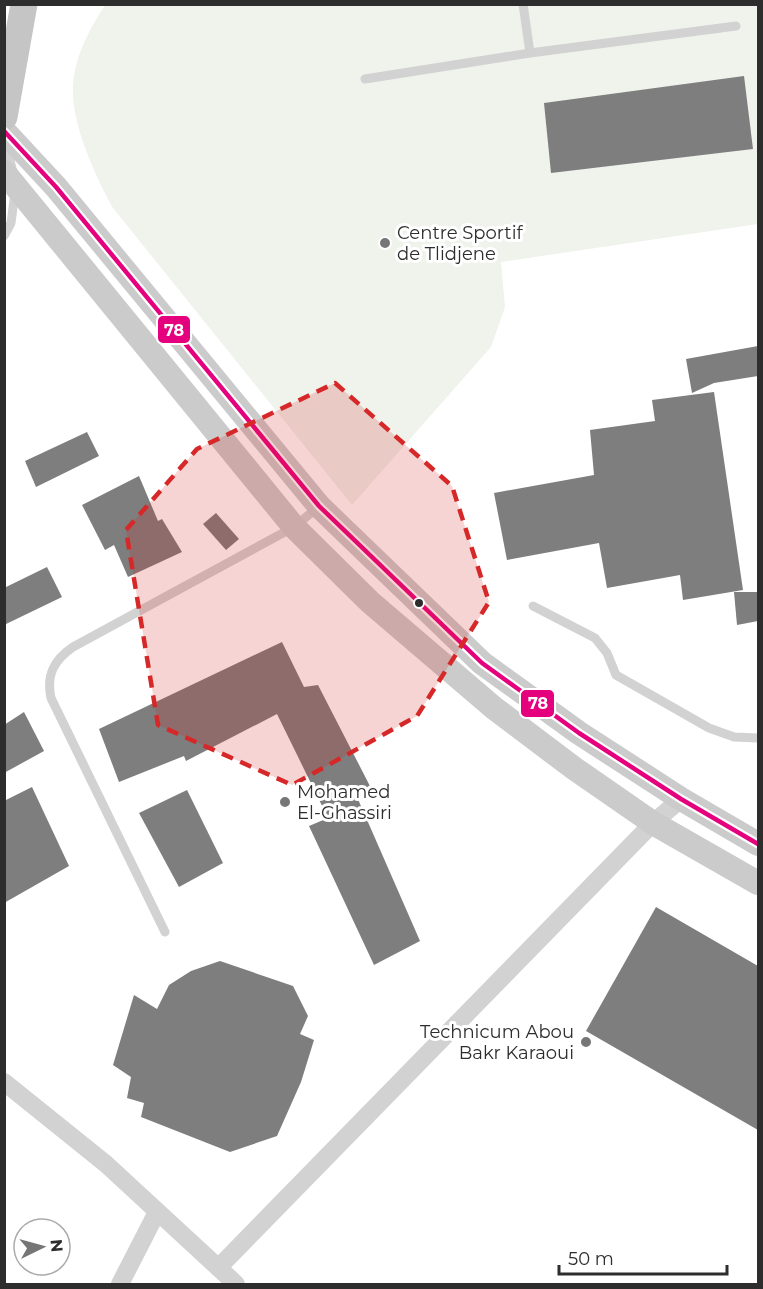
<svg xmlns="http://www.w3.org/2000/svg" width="763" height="1289" font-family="Montserrat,sans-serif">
	<rect width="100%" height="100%" fill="#fff"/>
	<path fill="#eff3ec" d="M105 5H758V224L501 262 505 307 491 347 352 505 113 208C96 178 72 125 73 90 73 59 89 30 105 5Z"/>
	<g fill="#7e7e7e">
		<path d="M744 76 753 149 551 173 544 103Z"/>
		<path d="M758 346V376L714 383 692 393 686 359Z"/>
		<path d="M714 392 743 590 683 600 680 575 607 588 599 543 507 560 494 493 594 475 590 430 655 421 652 400Z"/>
		<path d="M87 432 99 456 36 487 25 461Z"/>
		<path d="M139 476 158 521 162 519 182 552 128 577 114 545 105 550 82 505Z"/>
		<path d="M216 513 239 539 226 550 203 524Z"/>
		<path d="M47 567 62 597 4 625V588Z"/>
		<path d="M734 592H758V621L737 625Z"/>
		<path d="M282 642 304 687 318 685 372 790 357 797 420 941 374 965 309 826 328 818 277 714 186 761 184 756 119 782 99 729Z"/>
		<path d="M24 712 44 751 4 773V725Z"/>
		<path d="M32 787 69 866 4 903V801Z"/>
		<path d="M187 790 223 863 179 887 139 813Z"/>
		<path d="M656 907 758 966V1130L586 1031Z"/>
		<path d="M220 961 293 986 308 1016 300 1034 314 1040 301 1082 277 1136 230 1152 141 1117 144 1103 127 1098 131 1077 113 1065 134 995 157 1009 169 985 191 971Z"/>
	</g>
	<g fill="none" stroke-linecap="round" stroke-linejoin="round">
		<g stroke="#d2d2d2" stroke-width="9">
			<path d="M523 4 530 53"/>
			<path d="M365 79 530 53 736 26"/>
			<path d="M6 142 13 173"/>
			<path d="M4 236 11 223 15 192"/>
			<path d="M533 606 595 638 607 653 616 675 709 728 734 737 758 738"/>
			<path d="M165 932 51 698C46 675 54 660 73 647L294 527 317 508"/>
		</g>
		<g stroke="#d2d2d2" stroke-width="18">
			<path d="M4 1082 106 1164 236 1284"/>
			<path d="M219 1267 653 823 681 799"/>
			<path d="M120 1284 157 1212"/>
		</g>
		<g stroke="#cbcbcb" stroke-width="24">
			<path d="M4 131 56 187 319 506 482 663 579 733 681 799 758 844"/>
			<path d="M4 172 294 527 370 602 494 708 575 769 653 823 758 883"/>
		</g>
		<path stroke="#c5c5c5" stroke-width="27" d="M4 117 24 4"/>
		<defs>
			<path id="bus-1" d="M4 131 56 187 319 506 482 663 579 733 681 799 758 844"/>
		</defs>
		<use href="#bus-1" stroke="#fff" stroke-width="9"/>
		<use href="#bus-1" stroke="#e5007d" stroke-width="4.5"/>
	</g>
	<path fill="#d62828" fill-opacity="0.2" stroke="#d62828" stroke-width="4.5" stroke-dasharray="12 8" stroke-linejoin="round" d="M335 383 452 486 489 602 417 716 292 785 158 725 126 530 197 449Z"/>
	<g fill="#767676" stroke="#fff" stroke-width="2">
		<circle cx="385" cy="243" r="6"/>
		<circle cx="285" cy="802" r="6"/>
		<circle cx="586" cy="1042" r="6"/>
	</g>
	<circle fill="#2d2d2d" stroke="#fff" stroke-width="2" cx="419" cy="603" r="5"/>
	<g text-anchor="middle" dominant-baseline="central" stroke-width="6" stroke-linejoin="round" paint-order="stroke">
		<g font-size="18" fill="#2d2d2d" stroke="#fff" text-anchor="start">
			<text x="397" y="233">Centre Sportif<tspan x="397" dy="21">de Tlidjene</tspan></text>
			<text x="297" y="792">Mohamed<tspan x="297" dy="21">El-Ghassiri</tspan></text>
			<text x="574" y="1032" text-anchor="end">Technicum Abou<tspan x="574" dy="21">Bakr Karaoui</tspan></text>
		</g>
	</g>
	<g stroke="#fff" stroke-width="2">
		<rect x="157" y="315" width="34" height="29" rx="6" fill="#e5007d"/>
		<rect x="520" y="689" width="35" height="29" rx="6" fill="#e5007d"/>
	</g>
	<g font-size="16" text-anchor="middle" font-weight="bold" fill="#fff">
		<text x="174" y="336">78</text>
		<text x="538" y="709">78</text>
	</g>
	<rect width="763" height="1289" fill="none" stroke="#2d2d2d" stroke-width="12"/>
	<g transform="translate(42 1247) rotate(85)"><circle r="28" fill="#ffffff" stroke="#ababab" stroke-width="1.5"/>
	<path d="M0-4.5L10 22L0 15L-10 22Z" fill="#767676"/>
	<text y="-9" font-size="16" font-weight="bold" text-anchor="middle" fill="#2d2d2d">N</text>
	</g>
	<path d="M559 1265v9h168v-9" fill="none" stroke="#2d2d2d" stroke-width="3"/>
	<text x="568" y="1265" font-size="18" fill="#2d2d2d" stroke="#ffffff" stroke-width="4.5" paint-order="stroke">50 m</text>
</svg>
